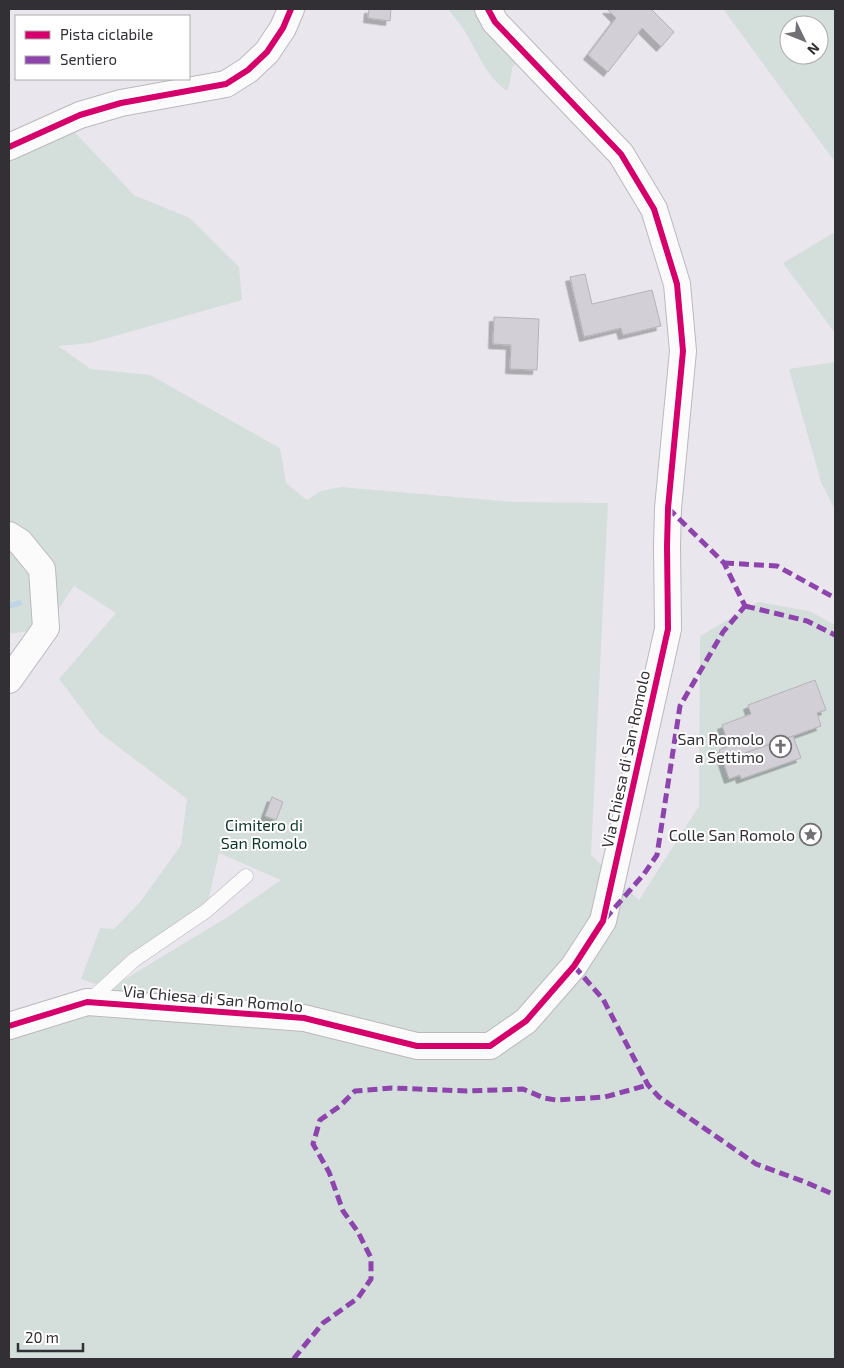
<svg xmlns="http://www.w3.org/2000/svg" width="844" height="1368" font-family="'Exo 2',sans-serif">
	<defs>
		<filter id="shadow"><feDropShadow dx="-4.5" dy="4.5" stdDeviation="0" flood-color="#0004"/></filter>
	</defs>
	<rect width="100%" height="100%" fill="#eae6ed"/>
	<g fill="#d4dfdb" fill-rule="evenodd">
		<path d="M448 9H488L525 53 512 68 510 83 507 91C484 75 477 49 462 27 458 21 452 15 448 9Z"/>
		<path d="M723 9H835V162ZM789 25H819V55H789Z"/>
		<path d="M67 124 134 195 190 218 239 267 242 300 90 343 58 346 91 369 150 375 280 448 286 483 307 500 321 491 341 487 513 502 608 503 591 855 639 900 699 806 700 636 758 602 809 611 835 625V1359H9V1026L87 1002 226 918 281 880 219 853 206 911 104 987 81 979 100 928 114 929 140 902 181 845 187 799 100 733 59 679 116 613 74 586 46 628 9 634V149Z"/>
		<path d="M835 232V333L783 263Z"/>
		<path d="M835 362V510L821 482 789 369Z"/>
	</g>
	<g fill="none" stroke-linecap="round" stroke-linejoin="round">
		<path stroke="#bfd5e3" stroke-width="6" d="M9 606 19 603"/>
	</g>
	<g fill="#d3cfd7" stroke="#b5b2b7" filter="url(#shadow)">
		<path d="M369 9H391L390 21 368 18Z"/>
		<path d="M607 9H651L674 32 661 47 642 28 608 72 588 55 616 18Z"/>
		<path d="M585 274 592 304 652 290 661 326 623 335 621 328 584 337 570 277Z"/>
		<path d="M494 317 539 319 537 370 510 369 511 345 493 344Z"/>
		<path d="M815 680 826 710 817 713 821 726 723 761 719 750 729 746 722 725 751 714 748 705Z"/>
		<path d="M793 736 801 758 741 779 740 775 729 779 723 761Z"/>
		<path d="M272 797 283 802 276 820 265 816Z"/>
	</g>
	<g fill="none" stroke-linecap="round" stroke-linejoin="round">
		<defs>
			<path id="service" d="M88 1002 134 960 206 911 246 876"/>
			<g id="minor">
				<path d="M9 147 80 115 121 103 226 84 248 70 267 52 283 28 291 9"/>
				<path d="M9 535 20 542 42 569 46 628 9 680"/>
				<path d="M9 1026 87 1002 304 1018 417 1046H490L526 1021 574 966 603 921 668 629 667 546 668 508 683 351 677 284 654 209 621 154 495 22 488 9"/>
			</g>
		</defs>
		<use href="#service" stroke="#bbb8be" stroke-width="15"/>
		<use href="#minor" stroke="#bbb8be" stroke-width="28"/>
		<use href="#service" stroke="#fcfbfc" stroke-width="14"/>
		<use href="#minor" stroke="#fcfbfc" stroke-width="26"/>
		<g stroke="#8e44ad" stroke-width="5" stroke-dasharray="10 5" stroke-linecap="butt">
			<path d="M668 508 724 563 745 606"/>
			<path d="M724 563 777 566 835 598"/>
			<path d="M745 606 807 621 835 635"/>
			<path d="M605 919 644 874 657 855 680 706 723 632 745 606"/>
			<path d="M574 966 603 999 648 1085 659 1097 756 1164 805 1182 835 1195"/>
			<path d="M294 1359 295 1357 323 1323 358 1298 371 1279V1258L358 1232 343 1211 329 1172 313 1144 320 1120 340 1106 355 1091 392 1088 467 1091 523 1089 544 1098 556 1100 605 1097 648 1085"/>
		</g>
		<defs>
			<g id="cycleway">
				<path d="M9 147 80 115 121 103 226 84 248 70 267 52 283 28 291 9"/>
				<path d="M9 1026 87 1002 304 1018 417 1046H490L526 1021 574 966 603 921 668 629 667 546 668 508 683 351 677 284 654 209 621 154 495 22 488 9"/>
			</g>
		</defs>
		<use href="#cycleway" stroke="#fff" stroke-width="9"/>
		<use href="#cycleway" stroke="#d6006c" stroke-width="6"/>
	</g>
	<defs>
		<symbol id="church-ring" viewBox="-11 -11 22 22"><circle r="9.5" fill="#fff" stroke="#737075" stroke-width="1.5"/><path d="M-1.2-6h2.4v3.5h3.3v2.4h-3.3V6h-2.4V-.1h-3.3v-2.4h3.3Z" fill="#737075"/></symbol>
		<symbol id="sight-ring" viewBox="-11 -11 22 22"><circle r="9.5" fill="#fff" stroke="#737075" stroke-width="1.5"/><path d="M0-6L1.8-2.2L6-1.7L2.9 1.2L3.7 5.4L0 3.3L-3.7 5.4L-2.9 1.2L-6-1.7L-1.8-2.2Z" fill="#737075"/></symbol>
	</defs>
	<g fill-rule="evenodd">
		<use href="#church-ring" x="768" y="734" width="25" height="25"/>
		<use href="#sight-ring" x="798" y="822" width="25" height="25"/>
	</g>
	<g text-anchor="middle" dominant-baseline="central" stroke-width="4" stroke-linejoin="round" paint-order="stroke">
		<g font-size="16" fill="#333035" stroke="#fff" text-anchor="end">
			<text x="764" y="738">San Romolo<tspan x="764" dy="18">a Settimo</tspan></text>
			<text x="795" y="834">Colle San Romolo</text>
		</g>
		<g font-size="16" fill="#333035" stroke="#fff">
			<text transform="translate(625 759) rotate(-78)">Via Chiesa di San Romolo</text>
			<text transform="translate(213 998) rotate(5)">Via Chiesa di San Romolo</text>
		</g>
		<g font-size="16" fill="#0a3826" stroke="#fff">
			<text x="264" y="824">Cimitero di<tspan x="264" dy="18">San Romolo</tspan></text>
		</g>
	</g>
	<rect width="844" height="1368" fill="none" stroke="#333035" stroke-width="20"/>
	<rect x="15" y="15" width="175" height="65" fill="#ffffff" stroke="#adacae"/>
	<rect x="25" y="31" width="25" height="8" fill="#d6006c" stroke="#adacae"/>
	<text x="60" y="40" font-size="15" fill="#333035">Pista ciclabile</text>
	<rect x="25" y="56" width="25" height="8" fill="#8e44ad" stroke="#adacae"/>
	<text x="60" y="65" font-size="15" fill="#333035">Sentiero</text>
	<g transform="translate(804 40) rotate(133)"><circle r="24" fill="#ffffff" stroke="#adacae"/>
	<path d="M0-4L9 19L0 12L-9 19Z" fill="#737075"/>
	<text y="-8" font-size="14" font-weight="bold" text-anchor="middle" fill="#333035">N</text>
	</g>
	<path d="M18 1343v8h65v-8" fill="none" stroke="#333035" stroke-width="2.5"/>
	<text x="25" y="1343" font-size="15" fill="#333035" stroke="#ffffff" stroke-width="4" paint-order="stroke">20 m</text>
</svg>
